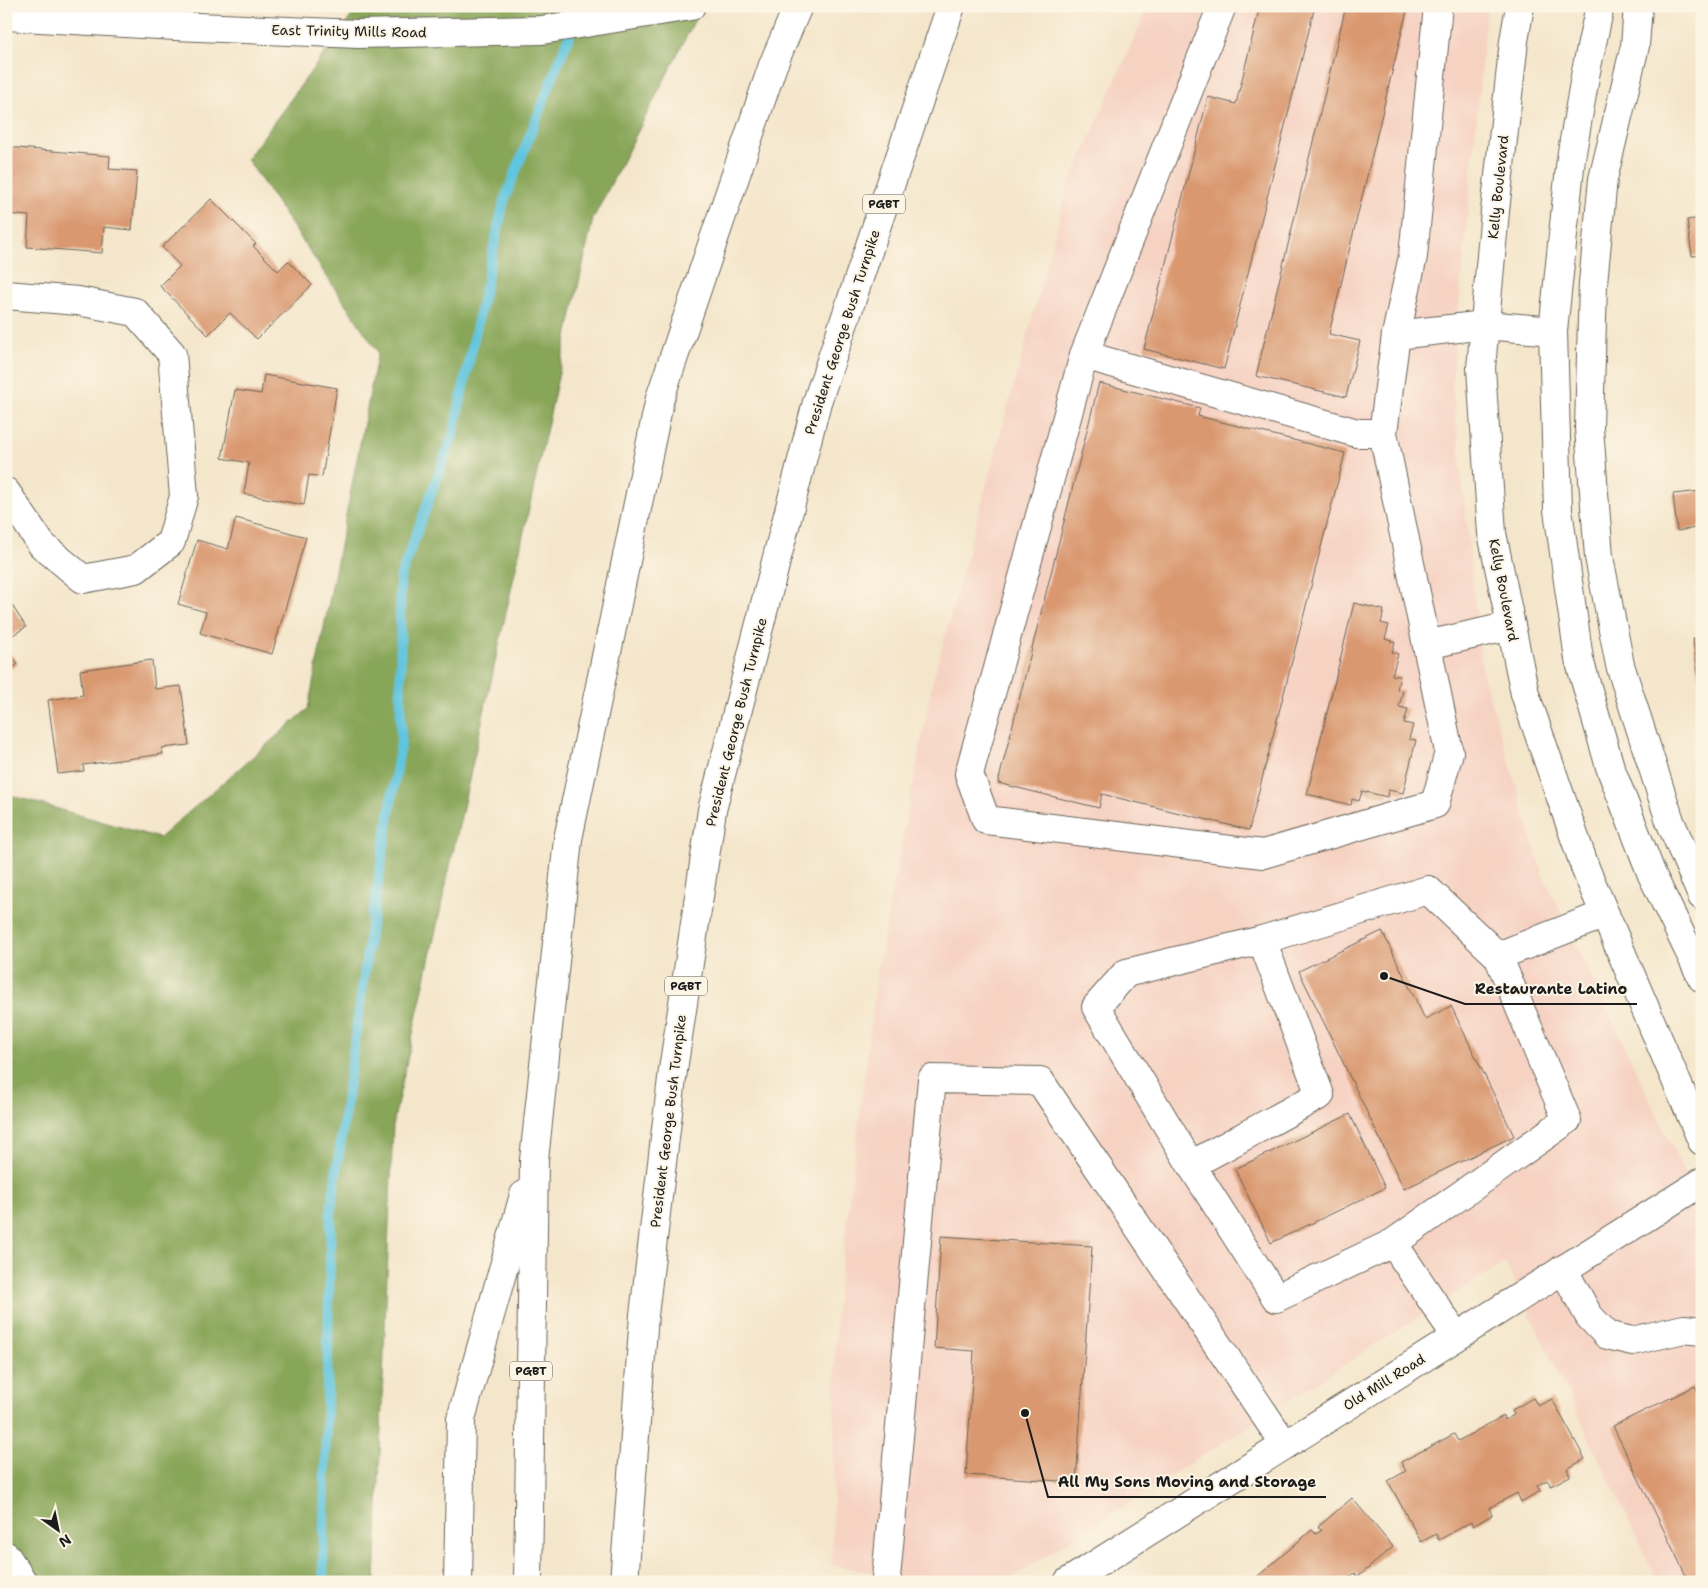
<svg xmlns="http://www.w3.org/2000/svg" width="1708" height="1588" font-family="'Shantell Sans',sans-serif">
	<rect width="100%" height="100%" fill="#fcf5e5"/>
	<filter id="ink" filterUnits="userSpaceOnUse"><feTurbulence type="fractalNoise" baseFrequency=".02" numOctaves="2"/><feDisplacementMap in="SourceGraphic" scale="10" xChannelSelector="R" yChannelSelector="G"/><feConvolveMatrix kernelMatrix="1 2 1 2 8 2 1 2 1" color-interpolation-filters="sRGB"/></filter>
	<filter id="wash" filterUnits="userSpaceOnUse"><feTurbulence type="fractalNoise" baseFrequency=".0096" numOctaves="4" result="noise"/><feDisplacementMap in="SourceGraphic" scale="20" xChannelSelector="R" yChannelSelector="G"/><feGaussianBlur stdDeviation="1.12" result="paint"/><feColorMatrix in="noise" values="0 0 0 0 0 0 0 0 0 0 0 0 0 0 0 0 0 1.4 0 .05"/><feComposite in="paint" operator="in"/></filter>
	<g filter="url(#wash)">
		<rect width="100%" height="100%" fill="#f4e6cb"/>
		<path fill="#f6d2c3" d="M1148 6H1487L1452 382 1482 671 1543 875 1702 1209V1582H1658L1505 1262 1005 1582H935L832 1566 836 1309 877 972 932 684 1067 190Z"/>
		<path fill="#88a659" stroke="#52613a" d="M359 6H702L593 219 393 1124 375 1582H27L6 1548V794L159 838 308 709 378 352 247 159Z"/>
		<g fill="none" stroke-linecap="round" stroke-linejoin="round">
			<path stroke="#61c5de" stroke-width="10" d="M324 1582 323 1566 331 1211 370 932 401 742 400 578 453 435 504 201 581 6"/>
		</g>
		<g id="blocks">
			<g fill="#d9986f">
				<path d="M1260 6H1315L1224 369 1144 349 1208 97 1236 104Z"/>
				<path d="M1346 6H1408L1329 334 1360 341 1346 397 1256 376Z"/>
				<path d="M6 147 110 156 109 169 137 171 132 230 104 227 102 253 27 247 29 216 6 214Z"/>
				<path d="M211 199 256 244 253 246 278 271 288 261 312 285 257 339 230 313 208 335 160 286 180 266 162 247Z"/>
				<path d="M1702 218V255L1692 256 1687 220Z"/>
				<path d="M264 375 337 388 322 477 309 475 304 505 244 494 249 463 222 458 235 390 261 394Z"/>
				<path d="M1099 383 1200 408 1198 416 1345 453 1249 830 1102 794 1099 808 998 783Z"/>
				<path d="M1702 491V527L1677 531 1673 494Z"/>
				<path d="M236 518 306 537 272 654 200 633 206 612 178 604 197 540 228 549Z"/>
				<path d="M6 596 26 627 6 639Z"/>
				<path d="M1354 603 1384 610 1381 623 1389 625 1385 639 1395 642 1392 652 1398 654 1392 675 1400 676 1397 690 1403 691 1399 707 1408 709 1404 723 1413 725 1409 739 1416 740 1403 793 1388 790 1387 797 1362 791 1359 801 1352 799 1351 805 1307 794Z"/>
				<path d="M1702 637V679H1699L1693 639Z"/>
				<path d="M6 647 18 664 6 672Z"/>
				<path d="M152 660 155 689 181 686 189 745 162 748 163 754 83 765 84 771 58 774 48 700 83 695 80 670Z"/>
				<path d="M1382 931 1425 1019 1451 1006 1514 1136 1404 1189 1299 971Z"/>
				<path d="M1350 1114 1385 1188 1271 1243 1235 1169Z"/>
				<path d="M941 1236 1092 1246 1076 1482 966 1475 974 1351 934 1348Z"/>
				<path d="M1695 1386 1702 1400V1578L1694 1582H1689L1613 1426Z"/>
				<path d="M1533 1398 1538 1406 1552 1399 1585 1459 1567 1469 1570 1476 1551 1486 1547 1480 1537 1486 1540 1491 1521 1502 1517 1493 1489 1508 1492 1515 1473 1526 1471 1522 1439 1540 1436 1534 1421 1542 1388 1481 1406 1471 1401 1462 1454 1434 1458 1441 1503 1416 1505 1420 1514 1415 1512 1410Z"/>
				<path d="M1352 1498 1393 1547 1358 1577 1355 1573 1346 1580 1347 1582H1251L1312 1530 1316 1534 1322 1530 1318 1527Z"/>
			</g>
		</g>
	</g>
	<g filter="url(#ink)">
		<use href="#blocks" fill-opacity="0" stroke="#686359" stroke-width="1"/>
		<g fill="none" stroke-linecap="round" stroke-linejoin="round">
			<defs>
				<g id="minor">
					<path d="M1222 6 1084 355 969 774 986 820 1263 854 1435 804 1449 752 1383 433 1396 335 1413 256 1438 6"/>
					<path d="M1638 6 1635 46 1603 179 1593 283 1589 428 1599 557 1620 665 1670 821 1702 896"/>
					<path d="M6 295 78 301 135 312 172 354 184 496 171 542 136 569 83 579 42 545 6 492"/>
					<path d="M1396 335 1485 325"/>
					<path d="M1084 355 1357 433H1383"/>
					<path d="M1427 645 1511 626"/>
					<path d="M1191 1165 1096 1007 1126 973 1262 940"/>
					<path d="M1393 1243 1276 1298 1191 1165 1320 1095 1262 940 1428 890 1498 956"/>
					<path d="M1563 1269 1589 1316 1607 1335 1632 1341 1684 1329 1702 1331"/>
					<path d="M1456 1336 1393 1243 1567 1120 1498 956 1605 914"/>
					<path d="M6 1556 23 1582"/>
					<path d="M888 1582 886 1578 932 1079 1040 1081 1285 1445"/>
					<path d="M1068 1582 1702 1182"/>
				</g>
				<g id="major">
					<path d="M1520 6 1514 41 1495 211 1481 368 1492 533 1525 694 1586 870 1702 1141"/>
					<path d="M1600 6 1586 71 1571 158 1553 331 1558 510 1579 659 1610 767 1652 875 1702 978"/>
					<path d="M6 16 176 26 358 34 542 30 691 6"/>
					<path d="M1485 325 1553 331"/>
				</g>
				<g id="highway">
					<path d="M458 1582 461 1419 524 1195"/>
					<path d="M528 1582 534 1160 568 839 660 398 773 65 798 6"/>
					<path d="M624 1582 644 1315 673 1070 712 810 817 402 951 6"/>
				</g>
			</defs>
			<use href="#minor" stroke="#686359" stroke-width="30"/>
			<use href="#major" stroke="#686359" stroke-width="30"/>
			<use href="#highway" stroke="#686359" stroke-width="30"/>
			<use href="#minor" stroke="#fff" stroke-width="28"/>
			<use href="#major" stroke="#fff" stroke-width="28"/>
			<use href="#highway" stroke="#fff" stroke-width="28"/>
		</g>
	</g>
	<g text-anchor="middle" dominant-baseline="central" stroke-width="4" stroke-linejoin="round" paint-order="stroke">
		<g fill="#fcf5e5" stroke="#5f5d58" stroke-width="1">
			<rect x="863" y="194.5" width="42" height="19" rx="4"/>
			<rect x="665" y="976.5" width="42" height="19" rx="4"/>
			<rect x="510" y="1361.5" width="42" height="19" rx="4"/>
		</g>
		<g font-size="12" font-weight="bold" fill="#1c1c1c">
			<text x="884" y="204">PGBT</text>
			<text x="686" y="986">PGBT</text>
			<text x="531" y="1371">PGBT</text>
		</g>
		<g font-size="14" fill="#1c1c1c" stroke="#fcf5e5">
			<text transform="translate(349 31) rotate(1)">East Trinity Mills Road</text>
			<text transform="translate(1498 187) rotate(-84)">Kelly Boulevard</text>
			<text transform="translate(842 332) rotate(-72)">President George Bush Turnpike</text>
			<text transform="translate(1504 590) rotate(79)">Kelly Boulevard</text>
			<text transform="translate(736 722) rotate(-76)">President George Bush Turnpike</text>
			<text transform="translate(668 1121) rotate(-83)">President George Bush Turnpike</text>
			<text transform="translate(1384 1382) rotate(-32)">Old Mill Road</text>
		</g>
	</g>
	<path fill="none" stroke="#1c1c1c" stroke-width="2" d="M1384 976L1465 1004H1637M1025 1413L1048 1497H1326"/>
	<g fill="#1c1c1c" stroke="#fcf5e5" stroke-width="2">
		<circle cx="1384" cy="976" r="5"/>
		<circle cx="1025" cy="1413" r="5"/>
	</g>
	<g font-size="15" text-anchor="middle" font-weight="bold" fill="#1c1c1c" stroke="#fcf5e5" stroke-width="4" stroke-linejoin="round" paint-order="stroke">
		<text x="1551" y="994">Restaurante Latino</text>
		<text x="1187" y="1487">All My Sons Moving and Storage</text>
	</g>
	<rect width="1708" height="1588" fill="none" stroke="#fcf5e5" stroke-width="25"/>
	<g transform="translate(58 1530) rotate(147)" stroke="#fcf5e5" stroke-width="4" paint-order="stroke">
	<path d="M0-4L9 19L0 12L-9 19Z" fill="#1c1c1c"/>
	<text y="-8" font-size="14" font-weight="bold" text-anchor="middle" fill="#1c1c1c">N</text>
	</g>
</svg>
